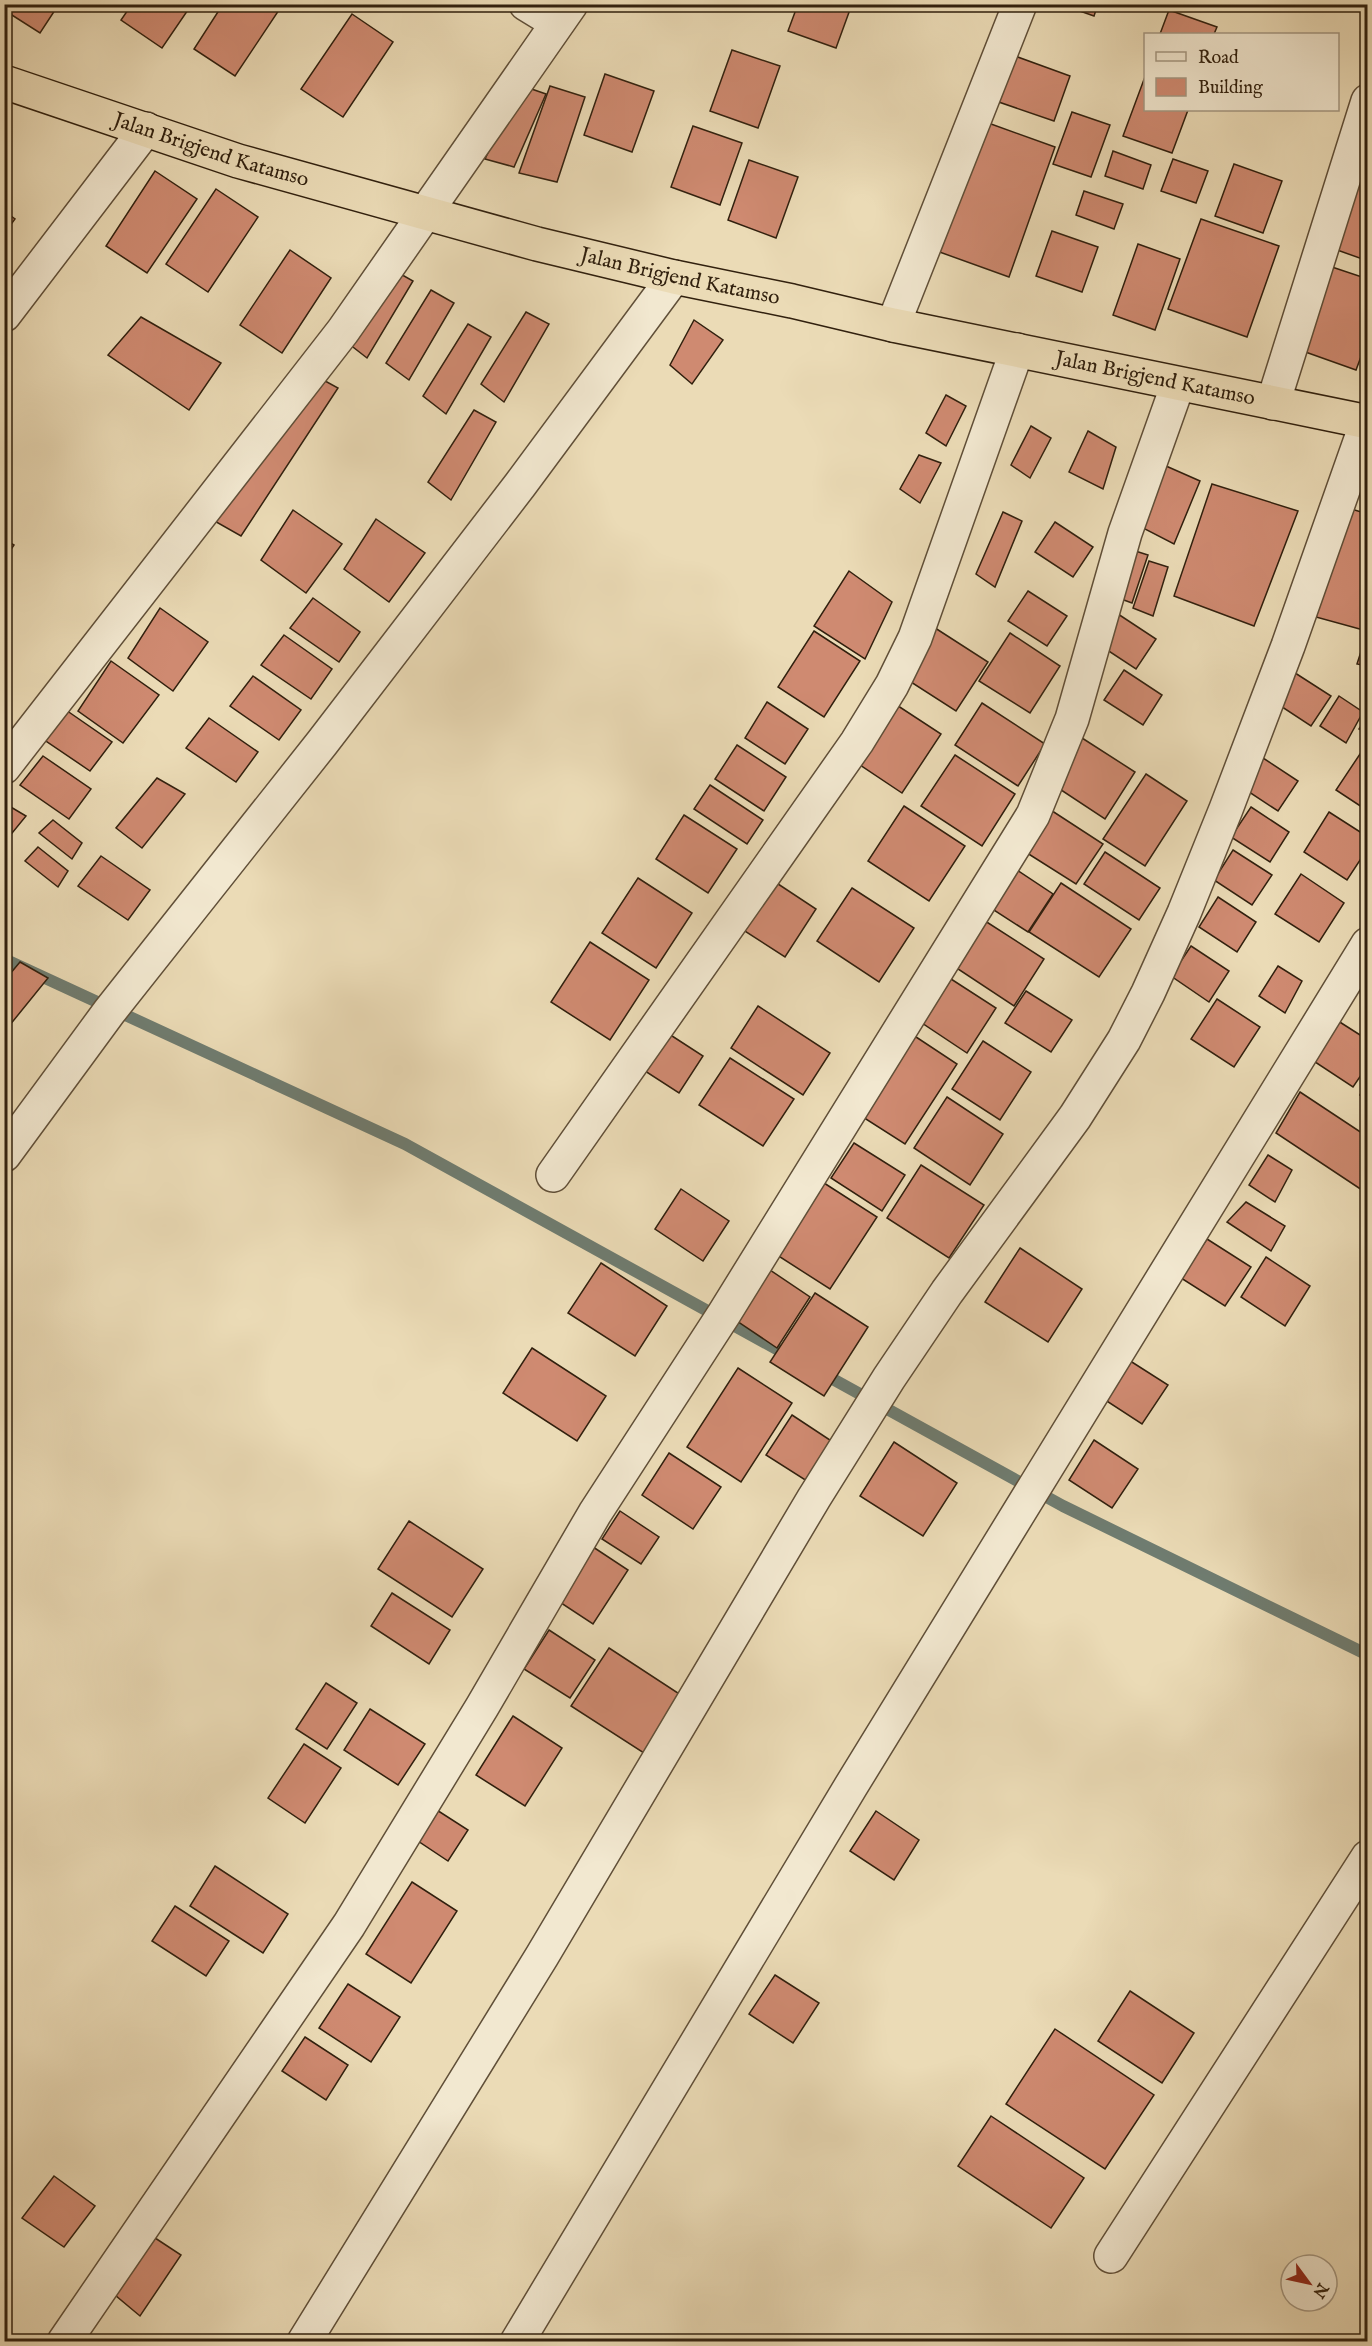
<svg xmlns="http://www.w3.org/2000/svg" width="1372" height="2346" font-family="'IM FELL English',serif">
	<rect width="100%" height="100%" fill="#ebdbb6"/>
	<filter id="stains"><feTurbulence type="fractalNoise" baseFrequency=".00333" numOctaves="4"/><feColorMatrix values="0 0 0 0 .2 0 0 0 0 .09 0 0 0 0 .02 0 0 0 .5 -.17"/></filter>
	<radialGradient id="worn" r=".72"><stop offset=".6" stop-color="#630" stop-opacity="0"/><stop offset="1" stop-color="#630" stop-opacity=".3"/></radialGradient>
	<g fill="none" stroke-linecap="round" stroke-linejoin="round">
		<g stroke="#6f7c70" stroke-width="12">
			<path d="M4 959 405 1144 791 1357"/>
			<path d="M820 1372 1063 1506 1368 1655"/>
		</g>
	</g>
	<g fill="#cf8a71" stroke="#31200e" stroke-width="1.5">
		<path d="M4 4H59L40 33 4 10Z"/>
		<path d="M132 4H192L162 48 121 20Z"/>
		<path d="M223 4H283L235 76 194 49Z"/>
		<path d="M798 4H852L836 48 788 31Z"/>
		<path d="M1060 4H1098L1094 16Z"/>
		<path d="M1169 10 1217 27 1214 34H1160Z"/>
		<path d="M352 14 393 42 343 117 301 89Z"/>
		<path d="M732 50 780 66 758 128 710 111Z"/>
		<path d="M1004 52 1070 76 1054 121 987 98Z"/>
		<path d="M605 74 654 91 632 152 584 135Z"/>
		<path d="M1146 74V110H1188L1172 153 1123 136Z"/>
		<path d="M520 85 546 94 514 167 485 159Z"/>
		<path d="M550 86 585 97 557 182 519 173Z"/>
		<path d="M1072 112 1110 125 1091 177 1053 164Z"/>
		<path d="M980 120 1055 147 1009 277 934 250Z"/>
		<path d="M693 126 742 143 720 205 671 187Z"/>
		<path d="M1113 151 1151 165 1143 189 1105 176Z"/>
		<path d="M1173 159 1208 171 1196 203 1161 191Z"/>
		<path d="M749 160 798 177 776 238 728 220Z"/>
		<path d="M1234 164 1282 181 1263 233 1215 216Z"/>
		<path d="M155 171 197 199 147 273 106 246Z"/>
		<path d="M1351 178 1368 184V261L1326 246Z"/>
		<path d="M216 189 258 217 208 292 166 264Z"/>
		<path d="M1084 191 1123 204 1114 229 1076 215Z"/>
		<path d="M4 211 15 219 4 234Z"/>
		<path d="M1201 219 1279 246 1247 337 1168 309Z"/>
		<path d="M1052 231 1098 247 1082 292 1036 276Z"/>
		<path d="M1138 244 1180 259 1155 330 1113 315Z"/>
		<path d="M290 250 331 278 282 353 240 325Z"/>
		<path d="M1326 265 1368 279V338L1356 370 1297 349Z"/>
		<path d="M390 268 413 281 367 358 344 340Z"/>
		<path d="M431 290 454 303 409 380 386 363Z"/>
		<path d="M526 312 549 324 504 402 481 384Z"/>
		<path d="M141 317 221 363 189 410 108 355Z"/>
		<path d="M694 320 723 340 692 384 670 365Z"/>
		<path d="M468 324 491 337 446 414 423 396Z"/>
		<path d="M316 376 338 388 241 536 211 519Z"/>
		<path d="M946 395 966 406 946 446 926 433Z"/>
		<path d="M474 410 496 422 451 500 428 482Z"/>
		<path d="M1031 426 1051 438 1030 478 1011 465Z"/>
		<path d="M1088 431 1116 447 1103 489 1069 472Z"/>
		<path d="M919 455 941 463 920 503 900 489Z"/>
		<path d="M1166 466 1200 481 1174 544 1141 527Z"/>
		<path d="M1212 484 1298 511 1254 626 1174 596Z"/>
		<path d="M1348 508 1368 514 1367 631 1316 617Z"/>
		<path d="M293 510 342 544 306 593 261 560Z"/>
		<path d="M1003 512 1022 521 995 587 976 574Z"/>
		<path d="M376 519 425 553 389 602 344 569Z"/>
		<path d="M1055 522 1093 547 1073 577 1035 552Z"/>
		<path d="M4 539 14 545 4 560Z"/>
		<path d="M1129 549 1148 555 1132 603 1113 596Z"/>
		<path d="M1149 561 1168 567 1153 616 1133 608Z"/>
		<path d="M849 571 892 602 865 659 814 626Z"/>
		<path d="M1028 591 1067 616 1047 646 1008 621Z"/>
		<path d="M313 598 360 632 339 662 290 628Z"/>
		<path d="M160 608 208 642 173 691 128 658Z"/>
		<path d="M1118 614 1156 639 1136 669 1098 644Z"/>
		<path d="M932 626 988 662 956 711 900 675Z"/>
		<path d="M1368 630V666L1357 664Z"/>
		<path d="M814 631 860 661 824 717 778 687Z"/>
		<path d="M1010 633 1060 666 1030 713 979 681Z"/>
		<path d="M284 635 332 669 311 699 261 665Z"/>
		<path d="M111 661 159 695 123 743 78 711Z"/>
		<path d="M1124 670 1162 695 1143 725 1104 700Z"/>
		<path d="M1292 671 1331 696 1311 726 1273 701Z"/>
		<path d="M253 676 301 710 279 740 230 706Z"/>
		<path d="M1339 696 1363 712 1346 743 1320 726Z"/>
		<path d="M889 700 941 734 902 793 851 759Z"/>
		<path d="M767 702 808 729 785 764 745 738Z"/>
		<path d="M982 703 1045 744 1018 786 955 745Z"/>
		<path d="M63 708 112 742 90 771 40 737Z"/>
		<path d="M1368 715V734L1359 729Z"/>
		<path d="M209 718 258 752 236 782 186 748Z"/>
		<path d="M1082 738 1135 772 1105 819 1052 784Z"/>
		<path d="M737 745 786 777 764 811 715 779Z"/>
		<path d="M1362 751 1368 754V811L1336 790Z"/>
		<path d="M955 755 1015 794 982 846 921 806Z"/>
		<path d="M43 756 91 789 69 819 20 785Z"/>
		<path d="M1260 756 1298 781 1278 811 1240 786Z"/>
		<path d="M1146 774 1187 801 1145 866 1103 839Z"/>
		<path d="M157 778 185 794 142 848 116 828Z"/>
		<path d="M710 785 763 820 747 844 694 809Z"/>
		<path d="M4 803 26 816 4 843Z"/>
		<path d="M1043 805 1103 844 1076 884 1016 846Z"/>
		<path d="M904 806 965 846 929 901 868 861Z"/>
		<path d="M1251 807 1289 832 1270 862 1231 837Z"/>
		<path d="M1329 812 1368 837V848L1347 880 1304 852Z"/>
		<path d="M684 815 737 849 708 893 656 859Z"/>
		<path d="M53 820 82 843 72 859 39 833Z"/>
		<path d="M38 847 68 871 58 887 25 861Z"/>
		<path d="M1233 850 1272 875 1252 905 1214 880Z"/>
		<path d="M1105 852 1160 888 1139 920 1084 884Z"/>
		<path d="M101 856 150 890 128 920 78 886Z"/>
		<path d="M1008 864 1053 894 1028 932 983 903Z"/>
		<path d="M1301 874 1344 903 1319 942 1275 914Z"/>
		<path d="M638 878 692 913 656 968 602 933Z"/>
		<path d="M769 878 816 909 785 957 737 926Z"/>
		<path d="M1061 883 1131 929 1099 977 1029 932Z"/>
		<path d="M852 888 914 928 879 982 817 941Z"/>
		<path d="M1218 897 1256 922 1237 952 1199 927Z"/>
		<path d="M982 919 1044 959 1014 1006 952 965Z"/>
		<path d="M590 942 649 980 610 1040 551 1002Z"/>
		<path d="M1191 946 1229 971 1209 1002 1171 976Z"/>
		<path d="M20 962 48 978 5 1031 4 981Z"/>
		<path d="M1278 966 1302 981 1285 1013 1259 996Z"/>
		<path d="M951 979 996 1008 967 1053 922 1023Z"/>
		<path d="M1026 991 1072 1020 1051 1052 1005 1023Z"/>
		<path d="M1217 999 1260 1027 1234 1067 1191 1039Z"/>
		<path d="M758 1006 830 1053 803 1095 731 1048Z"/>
		<path d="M1335 1019 1368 1040V1065L1353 1087 1309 1058Z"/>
		<path d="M910 1033 957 1064 905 1144 858 1114Z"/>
		<path d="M669 1034 703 1056 679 1093 645 1071Z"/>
		<path d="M983 1041 1031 1072 1000 1120 952 1089Z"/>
		<path d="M730 1058 794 1099 763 1146 699 1105Z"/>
		<path d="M1368 1077V1097L1360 1095Z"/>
		<path d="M1300 1092 1368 1137V1194L1276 1133Z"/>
		<path d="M947 1097 1003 1134 970 1185 914 1148Z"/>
		<path d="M854 1143 905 1175 882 1211 831 1178Z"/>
		<path d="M1268 1155 1292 1170 1275 1202 1249 1185Z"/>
		<path d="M921 1165 984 1205 949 1258 887 1218Z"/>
		<path d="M824 1183 877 1217 830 1289 777 1255Z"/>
		<path d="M681 1189 729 1221 703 1261 655 1229Z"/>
		<path d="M1246 1202 1285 1226 1271 1251 1227 1222Z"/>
		<path d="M1207 1239 1251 1267 1225 1306 1181 1278Z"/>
		<path d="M1020 1248 1082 1289 1048 1342 985 1302Z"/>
		<path d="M1266 1257 1310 1286 1285 1326 1241 1297Z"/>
		<path d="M601 1263 667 1306 635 1356 568 1313Z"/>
		<path d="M767 1268 810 1297 777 1348 734 1319Z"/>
		<path d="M815 1293 868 1327 824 1396 770 1362Z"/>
		<path d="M532 1348 606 1396 577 1441 503 1393Z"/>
		<path d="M1124 1357 1168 1385 1142 1424 1099 1396Z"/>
		<path d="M738 1368 792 1403 741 1482 687 1447Z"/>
		<path d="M792 1415 836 1444 810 1483 766 1455Z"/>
		<path d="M1094 1440 1138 1469 1112 1508 1069 1480Z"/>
		<path d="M894 1442 957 1483 923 1536 860 1496Z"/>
		<path d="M669 1453 721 1487 693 1529 642 1495Z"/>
		<path d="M620 1511 659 1537 641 1564 602 1539Z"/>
		<path d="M409 1521 483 1569 452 1617 378 1569Z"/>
		<path d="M587 1543 628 1570 593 1624 552 1597Z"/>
		<path d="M392 1593 450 1630 429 1664 371 1626Z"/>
		<path d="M549 1630 595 1660 570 1698 524 1669Z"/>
		<path d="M609 1648 684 1697 647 1755 571 1706Z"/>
		<path d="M326 1683 357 1703 327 1749 296 1729Z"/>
		<path d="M370 1709 425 1744 398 1785 344 1750Z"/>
		<path d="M513 1716 562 1748 525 1806 476 1775Z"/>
		<path d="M304 1744 341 1768 305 1823 268 1798Z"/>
		<path d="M429 1805 468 1830 448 1861 409 1835Z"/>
		<path d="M876 1811 919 1840 894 1880 850 1851Z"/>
		<path d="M215 1866 288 1914 263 1953 190 1906Z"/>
		<path d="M412 1882 457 1911 411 1983 366 1954Z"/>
		<path d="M175 1906 229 1941 206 1976 152 1941Z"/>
		<path d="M775 1975 819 2003 793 2043 749 2014Z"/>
		<path d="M348 1984 400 2017 371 2062 319 2028Z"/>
		<path d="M1130 1991 1194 2033 1162 2083 1098 2041Z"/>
		<path d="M1055 2029 1154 2095 1105 2169 1006 2104Z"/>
		<path d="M305 2037 348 2065 326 2100 282 2071Z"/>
		<path d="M991 2116 1084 2178 1051 2228 958 2166Z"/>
		<path d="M54 2176 95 2206 64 2247 22 2218Z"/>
		<path d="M149 2234 181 2255 140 2316 115 2295Z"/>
	</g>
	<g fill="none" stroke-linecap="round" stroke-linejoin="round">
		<defs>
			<g id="minor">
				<path d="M526 4 557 23"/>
				<path d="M4 315 146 129"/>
				<path d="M893 325 1020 4"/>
				<path d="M1273 403 1368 101"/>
				<path d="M4 767 343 331 571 4"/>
				<path d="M4 1155 109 1012 322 743 520 485 674 277"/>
				<path d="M553 1175 857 742 892 685 915 638 1017 350"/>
				<path d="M1111 2256 1368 1857"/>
				<path d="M64 2342 349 1925 482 1707 595 1513 724 1314 1033 815 1072 719 1125 533 1178 384"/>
				<path d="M304 2342 542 1956 814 1498 889 1378 947 1292 1075 1117 1124 1040 1148 993 1184 913 1226 809 1288 646 1367 422"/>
				<path d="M517 2342 851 1786 1368 944"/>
			</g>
			<g id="trunk">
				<path id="s1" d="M4 82 238 161 537 244 674 277 792 301 893 325 1368 422"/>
			</g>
		</defs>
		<use href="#minor" stroke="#604f38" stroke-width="36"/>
		<use href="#trunk" stroke="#31200e" stroke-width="36"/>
		<use href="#minor" stroke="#f2e8d0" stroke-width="33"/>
		<use href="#trunk" stroke="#ebdbb6" stroke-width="33"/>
	</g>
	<g text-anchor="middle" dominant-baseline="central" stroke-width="6" stroke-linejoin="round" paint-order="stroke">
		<g font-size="21" fill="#31200e" stroke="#f2e8d0">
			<text stroke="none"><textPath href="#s1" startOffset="218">Jalan Brigjend Katamso</textPath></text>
			<text stroke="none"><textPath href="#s1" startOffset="704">Jalan Brigjend Katamso</textPath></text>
			<text stroke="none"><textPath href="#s1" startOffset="1190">Jalan Brigjend Katamso</textPath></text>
		</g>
	</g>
	<rect width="1372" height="2346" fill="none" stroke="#ebdbb6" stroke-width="24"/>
	<rect x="6" y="6" width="1360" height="2334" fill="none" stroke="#31200e" stroke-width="3"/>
	<rect x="12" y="12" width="1348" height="2322" fill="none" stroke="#31200e" stroke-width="1.5"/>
	<rect x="1144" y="33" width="195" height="78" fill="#f2e8d0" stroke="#a59882" stroke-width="1.5"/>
	<rect x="1156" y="52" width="30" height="9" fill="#f2e8d0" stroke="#a59882" stroke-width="1.5"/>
	<text x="1198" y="63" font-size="18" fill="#31200e">Road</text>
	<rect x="1156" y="78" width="30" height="18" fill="#cf8a71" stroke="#a59882" stroke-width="1.5"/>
	<text x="1198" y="93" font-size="18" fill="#31200e">Building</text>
	<g transform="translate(1309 2283) rotate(123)"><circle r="28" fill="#f2e8d0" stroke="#a59882" stroke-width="1.5"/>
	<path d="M0-4.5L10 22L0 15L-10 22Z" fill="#8f2418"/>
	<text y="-9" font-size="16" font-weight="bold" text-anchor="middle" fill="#31200e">N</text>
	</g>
	<rect width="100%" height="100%" filter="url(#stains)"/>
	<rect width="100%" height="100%" fill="url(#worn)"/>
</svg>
